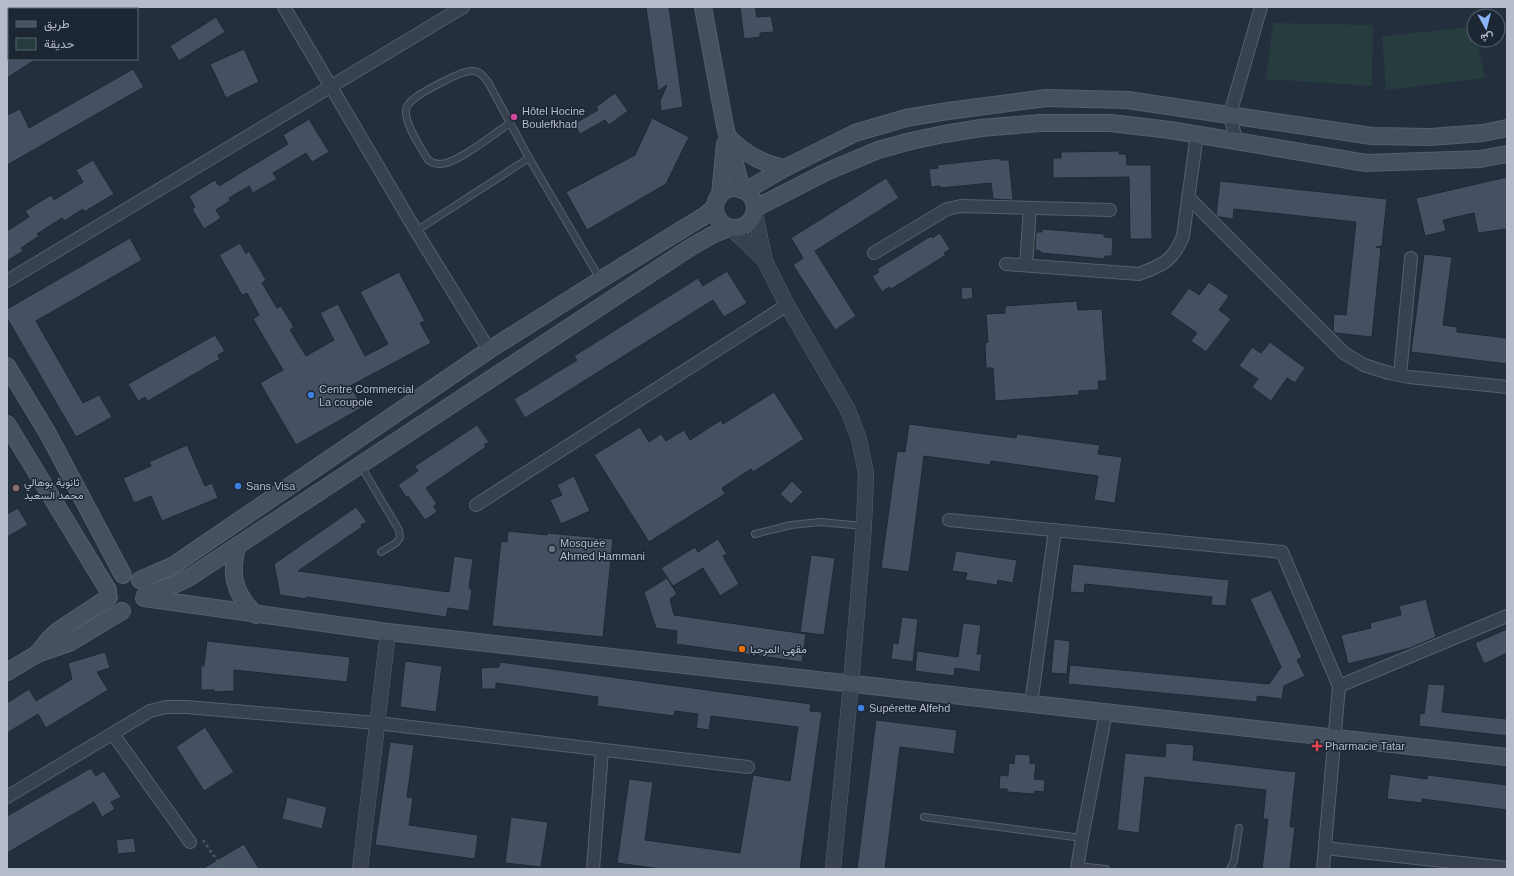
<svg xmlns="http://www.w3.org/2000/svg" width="1514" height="876" font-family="Helvetica,Vazirmatn,sans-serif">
	<rect width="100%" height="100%" fill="#242f3e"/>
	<g fill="#263c3f">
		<path d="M1273 23 1373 25 1372 86 1266 79Z"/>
		<path d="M1474 27V40H1477L1485 78 1386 90 1382 36Z"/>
	</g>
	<g fill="#455162" stroke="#1f2835">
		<path d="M646 7H669L683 107 661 111 660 101 667 85 658 91Z"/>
		<path d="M740 7H755L757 17 771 16 774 32 760 33V37L744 39Z"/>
		<path d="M216 17 225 32 179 61 170 46Z"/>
		<path d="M244 49 259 82 226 98 210 64Z"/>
		<path d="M7 59H36L7 78Z"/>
		<path d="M133 69 144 87 7 165V115L20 109 29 128Z"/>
		<path d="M615 93 628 111 609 125 605 120 580 134 574 124 598 110 596 107Z"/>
		<path d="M652 118 689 137 666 184 587 230 566 192 635 155Z"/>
		<path d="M309 119 329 152 312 162 306 153 273 173 277 179 253 193 249 186 229 198 230 201 216 210 221 218 204 229 192 209 195 207 189 196 215 180 219 186 288 144 283 135Z"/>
		<path d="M1119 151V154H1126L1127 165H1151L1152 239H1130L1129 177 1053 178V158H1061V152Z"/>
		<path d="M1000 158V160H1009L1013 200 993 199 991 183 940 188V186L931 187 929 169 938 168 937 165Z"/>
		<path d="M93 160 114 194 84 212 83 209 64 221 62 218 37 234 39 236 21 248 23 251 7 261V231L29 217 25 211 51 195 54 200 83 182 76 170Z"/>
		<path d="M1507 177V229L1478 233 1474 213 1443 220 1446 231 1425 236 1416 198Z"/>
		<path d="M886 178 899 198 815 251 856 316 835 330 793 265 803 258 791 238Z"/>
		<path d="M1220 181 1387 199 1382 246 1376 247 1381 248 1372 337 1335 333 1333 331 1334 314 1346 315 1356 222 1234 209 1233 219 1219 217 1216 215Z"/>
		<path d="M1042 229 1104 234V237L1113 238 1112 256H1105V259L1041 253 1040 251 1035 250 1036 232H1042Z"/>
		<path d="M940 233 950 249 944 253 946 255 891 289 889 287 882 292 872 276 879 272 877 269 931 236 932 238Z"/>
		<path d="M130 238 142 260 36 321 83 403 99 395 112 417 76 437 7 318V309Z"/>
		<path d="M240 243 246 254 249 251 266 280 262 283 277 308 281 306 294 327 290 330 306 356 334 340 320 313 338 304 365 356 388 344 360 292 399 272 425 321 420 323 431 343 350 386 363 407 296 445 260 383 283 370 253 319 259 315 247 293 242 295 219 255Z"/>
		<path d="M1424 254 1452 257 1443 325 1457 327V332L1507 338V364L1411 352Z"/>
		<path d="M727 271 747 303 724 317 713 300 525 418 514 399 577 360 574 356 698 278 703 286Z"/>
		<path d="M1209 282 1229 296 1219 310 1231 319 1206 352 1191 341 1197 333 1170 314 1189 288 1199 295Z"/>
		<path d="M972 287 973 298 962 300 961 288Z"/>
		<path d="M1077 301 1078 310 1102 309 1107 381H1098L1099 390 1079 391V395L995 401 993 368H986L985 343 988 342 986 314 1005 313V306Z"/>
		<path d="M215 335 225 351 218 355 220 359 148 401 145 397 138 401 128 384Z"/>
		<path d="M1270 342 1305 368 1295 383 1287 378 1271 401 1252 387 1258 379 1239 366 1252 347 1261 353Z"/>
		<path d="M774 392 804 439 753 472 751 469 722 488 725 494 649 542 594 455 640 427 649 442 661 434 666 441 684 430 690 440 721 420 723 424Z"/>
		<path d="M909 424 1016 438 1017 434 1100 445 1098 454 1122 457 1115 503 1094 500 1098 476 991 461 990 465 924 456 909 572 881 568 897 451 905 452Z"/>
		<path d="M477 425 489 442 484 445 486 447 426 488 437 504 434 506 437 512 425 520 408 496 406 497 398 485 418 471 415 466Z"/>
		<path d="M187 445 205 486 212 483 218 498 162 521 151 496 134 503 123 478 151 466 149 462Z"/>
		<path d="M574 476 590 511 561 524 550 500 562 495 557 485Z"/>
		<path d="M792 481 803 492 791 504 780 494Z"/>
		<path d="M356 507 367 522 361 525 362 527 298 571 449 592 454 556 473 559 469 588 472 590 469 611 448 608 446 617 306 597V599L280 595 274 564Z"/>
		<path d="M18 508 28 525 7 537V514Z"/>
		<path d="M508 531 547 535V533L613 539 603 637 492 626 501 541 507 542Z"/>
		<path d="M718 539 727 554 723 556 739 584 720 596 703 568 673 586 661 568 695 547 698 552Z"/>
		<path d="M956 551 1017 560 1013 583 998 580 997 585 965 580 967 573 952 571Z"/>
		<path d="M811 555 835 558 824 635 800 632Z"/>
		<path d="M1073 564 1229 580 1226 606 1211 605 1212 597 1085 584 1084 593 1070 592Z"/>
		<path d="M667 578 677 594 670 599 674 615 806 634 802 662 676 644 677 631 656 628 644 592Z"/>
		<path d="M1271 590 1302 657 1297 660 1305 676 1284 686 1282 699 1257 696V702L1068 684 1070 665 1269 684 1281 667 1250 599Z"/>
		<path d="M1426 599 1436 637 1410 648 1348 664 1341 635 1371 628 1370 623 1401 615 1399 606Z"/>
		<path d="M902 617 918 619 913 662 891 659 893 643 898 644Z"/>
		<path d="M963 623 981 625 977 654H982L980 672 955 668 954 676 915 671 917 651 958 657Z"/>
		<path d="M1507 629V653L1484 664 1475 643Z"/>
		<path d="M1054 639 1070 641 1067 674 1051 673Z"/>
		<path d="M207 641 350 657 347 682 234 670V691L214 692V690H201V666H204Z"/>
		<path d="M105 652 110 668 97 672 108 690 46 728 38 714 7 733V703L29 689 36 701 72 679 68 663Z"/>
		<path d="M405 661 442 666 436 712 400 707Z"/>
		<path d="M500 662 811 704 810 711 822 712 800 869H661L617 863 629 779 653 782 645 840 740 853 753 775 790 781 798 727 711 716 709 730 696 728 698 714 675 711 674 716 597 706 598 697 496 683V689H482L481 668 499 667Z"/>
		<path d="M1428 684 1445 685 1442 712 1507 719V736L1419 726 1420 713 1424 714Z"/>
		<path d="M876 720 957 730 954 754 900 747 885 869H857Z"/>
		<path d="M205 727 234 772 204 791 176 747Z"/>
		<path d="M390 742 414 745 407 797 413 798 409 825 478 835 475 859 375 845Z"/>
		<path d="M1166 743 1194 745 1193 760 1296 772 1290 827H1295L1290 869H1262L1268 819H1263L1266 790 1145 777 1139 833 1117 830 1125 753 1165 757Z"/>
		<path d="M1015 754 1030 755V763L1036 764 1034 779 1045 780 1044 792 1035 791 1034 794 1007 792V789H999L1000 775 1008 776 1009 763 1014 764Z"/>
		<path d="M91 768 96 776 104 771 121 797 111 802 115 809 102 817 94 802 7 853V816Z"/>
		<path d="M1390 774 1427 779 1428 775 1507 785V810L1422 799V803L1387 799Z"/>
		<path d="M287 797 327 807 322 829 282 819Z"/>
		<path d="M511 817 548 822 541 867 505 863Z"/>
		<path d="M134 838 136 852 118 854 116 840Z"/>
		<path d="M244 844 259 869H202Z"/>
	</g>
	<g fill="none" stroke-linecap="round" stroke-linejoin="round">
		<defs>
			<g id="service">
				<path d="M510 123C495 133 457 164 440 164 435 164 432 163 428 160 421 148 406 126 406 113 405 107 411 101 415 98 424 91 461 71 471 71 479 70 483 76 488 82L529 158 600 279"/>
				<path d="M416 231 529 158"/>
				<path d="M361 466 399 530 400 538 396 543 381 552"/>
				<path d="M755 534 791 525 820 522 864 526"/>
				<path d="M924 817 1082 838"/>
				<path d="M1078 866 1106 869"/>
				<path d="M1230 869 1234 861 1239 828"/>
			</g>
			<g id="minor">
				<path d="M284 7 416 231 489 350"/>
				<path d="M26 9 29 7"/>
				<path d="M7 20 9 19"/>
				<path d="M1236 141 1230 114 1261 7"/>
				<path d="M1188 197 1344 353 1364 365 1389 373 1409 377 1507 387"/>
				<path d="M874 253 947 209 961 206 1110 210"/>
				<path d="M1006 264 1139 274C1163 265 1174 260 1183 236L1197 134"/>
				<path d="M1026 265 1030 208"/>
				<path d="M7 281 463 7"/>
				<path d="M1400 375 1411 258"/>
				<path d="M476 505 787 305"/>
				<path d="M949 520 1282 552 1339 686 1323 869"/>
				<path d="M1339 686 1507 616"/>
				<path d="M1031 704 1055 530"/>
				<path d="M113 734 190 842"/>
				<path d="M7 797 150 711 166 707H186L377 723 748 767"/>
				<path d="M1325 848 1507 868"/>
				<path d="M593 869 602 750"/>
				<path d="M1077 869 1082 838 1106 712"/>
			</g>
			<g id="tertiary">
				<path d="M755 214 765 261 787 305 848 410 859 439 866 473 864 526 851 684 833 869"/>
				<path d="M731 228 764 260"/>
				<path d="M360 869 388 632"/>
			</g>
			<g id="secondary">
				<path d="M703 7 725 126 742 190"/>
				<path d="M729 138C745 154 762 164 785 168"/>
				<circle cx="735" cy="208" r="20"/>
				<path d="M745 191 785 168 855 133 906 118 948 111 1046 98 1127 100 1372 136 1431 137 1483 133 1507 128"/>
				<path d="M720 195 725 144"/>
				<path d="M756 208 826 172 878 150 911 141 944 134 981 128 1040 123H1110L1170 130 1366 163 1480 159 1507 154"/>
				<path d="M7 366 47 432 123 575"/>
				<path d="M7 424 108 590"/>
				<path d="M238 545C229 573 234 594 256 615"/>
				<path d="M140 580 174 565 489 350 600 280 704 216 715 207"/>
				<path d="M145 595 176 584 190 577 691 247 712 235 729 228"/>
				<path d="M144 598 388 632 1507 757"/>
				<path d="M37 654 49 639 59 630 109 597"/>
				<path d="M7 672 37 654 69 643 122 611"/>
			</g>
		</defs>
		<use href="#service" stroke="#565f6c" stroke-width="8"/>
		<use href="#minor" stroke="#565f6c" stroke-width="14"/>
		<use href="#tertiary" stroke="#565f6c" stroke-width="16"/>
		<use href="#secondary" stroke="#565f6c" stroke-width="18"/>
		<path stroke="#44595c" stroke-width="2.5" stroke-dasharray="3 3" stroke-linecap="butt" d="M203 840 223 869"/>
		<use href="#service" stroke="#38414e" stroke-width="6"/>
		<use href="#minor" stroke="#38414e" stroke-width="12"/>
		<use href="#tertiary" stroke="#38414e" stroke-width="15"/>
		<use href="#secondary" stroke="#465061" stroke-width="16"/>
	</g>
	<circle fill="#d1479c" stroke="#1d2633" stroke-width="1.5" cx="514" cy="117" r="4"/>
	<g fill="#3f7fe0" stroke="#1d2633" stroke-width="1.5">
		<circle cx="311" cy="395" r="4"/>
		<circle cx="238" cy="486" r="4"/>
		<circle cx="861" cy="708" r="4"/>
	</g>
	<circle fill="#8d6e63" stroke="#1d2633" stroke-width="1.5" cx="16" cy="488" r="4"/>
	<circle fill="#6b7280" stroke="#1d2633" stroke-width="1.5" cx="552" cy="549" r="4"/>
	<circle fill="#e8710a" stroke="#1d2633" stroke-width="1.5" cx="742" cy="649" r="4"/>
	<path fill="#e0444e" stroke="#1d2633" stroke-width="1.5" d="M1315 740h4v4h4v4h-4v4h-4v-4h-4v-4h4z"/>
	<g text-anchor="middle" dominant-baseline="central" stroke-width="3" stroke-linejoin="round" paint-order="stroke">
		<g font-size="11" fill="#b4bcc9" stroke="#1d2633" text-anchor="start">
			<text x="522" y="111">Hôtel Hocine<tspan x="522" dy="13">Boulefkhad</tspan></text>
			<text x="319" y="389">Centre Commercial<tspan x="319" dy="13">La coupole</tspan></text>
			<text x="24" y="482">ثانوية بوهالي<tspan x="24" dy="13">محمد السعيد</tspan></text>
			<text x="246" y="486">Sans Visa</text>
			<text x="560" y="543">Mosquée<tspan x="560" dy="13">Ahmed Hammani</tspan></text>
			<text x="750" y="649">مقهى المرحبا</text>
			<text x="869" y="708">Supérette Alfehd</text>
			<text x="1325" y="746">Pharmacie Tatar</text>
		</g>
	</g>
	<rect width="1514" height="876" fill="none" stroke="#b4bcc9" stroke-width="16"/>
	<rect x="8" y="8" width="130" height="52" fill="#1d2633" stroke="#59626f"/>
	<rect x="16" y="21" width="20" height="6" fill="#465061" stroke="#59626f"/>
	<text x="44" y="28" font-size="12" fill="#b4bcc9">طريق</text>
	<rect x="16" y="38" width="20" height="12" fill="#263c3f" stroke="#59626f"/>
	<text x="44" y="48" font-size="12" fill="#b4bcc9">حديقة</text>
	<g transform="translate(1486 28) rotate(173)"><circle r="19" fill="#1d2633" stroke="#59626f"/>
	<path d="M0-3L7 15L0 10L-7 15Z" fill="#8ab4f8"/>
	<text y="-6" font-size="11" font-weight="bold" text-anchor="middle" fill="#b4bcc9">ش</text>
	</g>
</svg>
